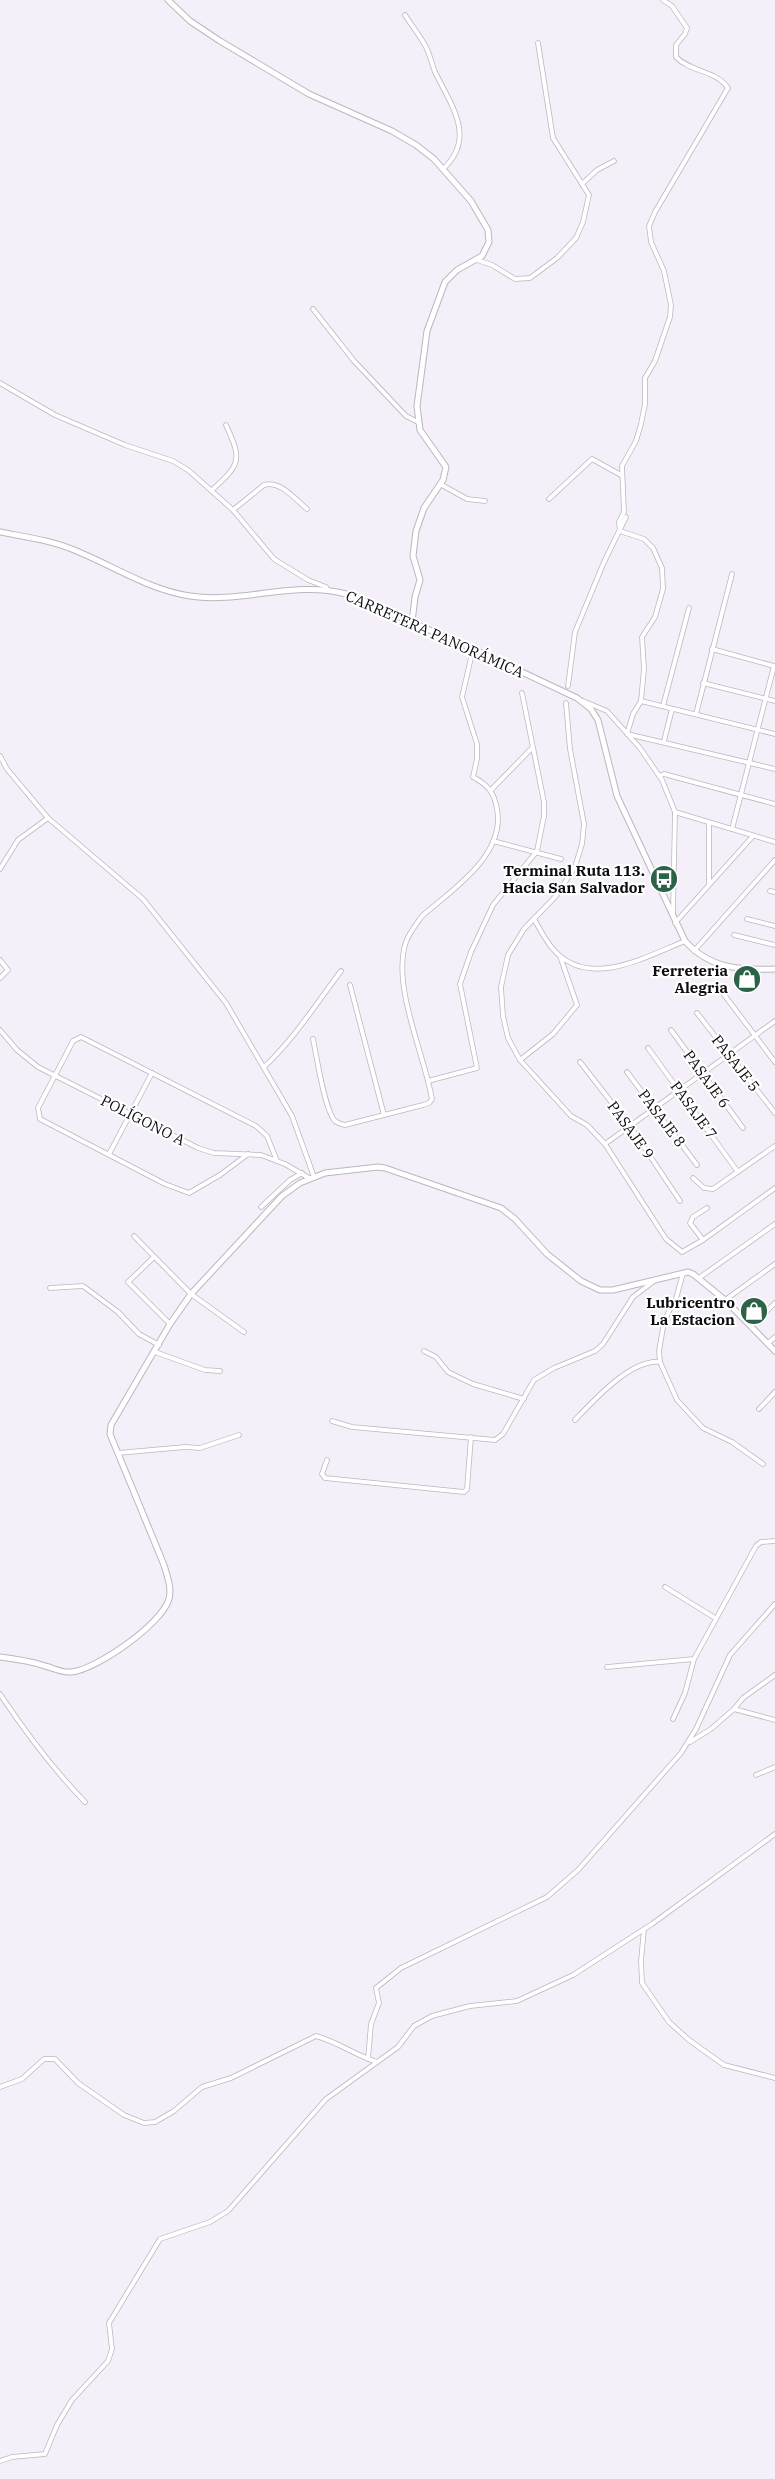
<svg xmlns="http://www.w3.org/2000/svg" width="775" height="2479" font-family="'IBM Plex Serif',serif">
	<rect width="100%" height="100%" fill="#f4eff8"/>
	<g fill="none" stroke-linecap="round" stroke-linejoin="round">
		<defs>
			<g id="minor">
				<path d="M663 0 672 6 687 28 685 34 676 45V57C690 72 716 70 728 88L655 212 649 226 651 242 664 271 671 305 670 317 655 361 645 378V404L641 424 636 441 622 466 624 512 619 522 620 531 644 539 653 548 662 568 663 589 655 617 642 637 644 669 641 701 633 714 627 734 775 769"/>
				<path d="M405 15C412 26 420 36 426 47 430 55 432 64 435 72 451 105 477 138 443 169"/>
				<path d="M582 184 597 170 614 161"/>
				<path d="M477 260 492 265 515 279 530 278 557 258 576 238 583 222 589 195 553 138 538 43"/>
				<path d="M313 309 354 361 406 416 418 422"/>
				<path d="M0 383 55 415 125 445 173 461 188 470 233 510 274 559 308 580 326 587 328 591"/>
				<path d="M440 484 467 499 485 501"/>
				<path d="M212 490C241 464 242 460 226 425"/>
				<path d="M549 499 592 459 621 475"/>
				<path d="M233 510 264 485C280 480 295 499 307 509"/>
				<path d="M712 649 774 666 732 829"/>
				<path d="M703 683 775 701"/>
				<path d="M568 686 575 632 604 562 626 517"/>
				<path d="M583 701 607 711 640 748 662 780 675 812 673 913"/>
				<path d="M641 701 775 734"/>
				<path d="M566 703 570 749 584 824 582 844 575 867 556 896 524 929 508 955 501 987 503 1016 508 1038 520 1060 571 1116 587 1125 605 1144 666 1239 682 1252 703 1240 775 1188"/>
				<path d="M663 706 689 608"/>
				<path d="M696 714 732 574"/>
				<path d="M664 741 672 709"/>
				<path d="M0 756 7 769 48 818 143 899 226 1003 292 1116 314 1177"/>
				<path d="M659 776 664 774 775 804"/>
				<path d="M491 790 532 748"/>
				<path d="M675 812 775 842"/>
				<path d="M709 823V884"/>
				<path d="M493 841 561 859"/>
				<path d="M0 869 18 840 48 818"/>
				<path d="M770 891 775 892"/>
				<path d="M534 919C540 929 545 940 553 949 588 990 645 957 685 941"/>
				<path d="M747 919 775 926"/>
				<path d="M675 923 753 836"/>
				<path d="M734 935 775 945"/>
				<path d="M694 951 775 860"/>
				<path d="M0 960 8 970 0 978"/>
				<path d="M350 985 384 1115"/>
				<path d="M722 992 775 1062"/>
				<path d="M697 1013 775 1113"/>
				<path d="M0 1030 17 1050 38 1067 198 1148 214 1153 261 1155 285 1164 309 1178"/>
				<path d="M671 1030 743 1128"/>
				<path d="M313 1039C317 1058 324 1106 334 1120 337 1123 340 1124 345 1125L423 1105 429 1103 432 1099C424 1054 395 993 404 949 406 937 415 926 422 916 452 890 506 855 497 809 494 792 488 785 473 777L477 759V744L462 697 473 649"/>
				<path d="M648 1048 738 1172"/>
				<path d="M520 1060 553 1034 577 1005 560 956"/>
				<path d="M580 1062 630 1126 680 1201"/>
				<path d="M264 1067C294 1039 316 1004 341 971"/>
				<path d="M627 1072 697 1165"/>
				<path d="M428 1081 477 1068 460 984 471 952 493 905 537 851 544 816V802L522 693"/>
				<path d="M605 1144 775 1021"/>
				<path d="M109 1154 152 1073"/>
				<path d="M248 1154 220 1175 189 1193 165 1184 40 1119 38 1108 73 1041 81 1037 256 1126 267 1136 277 1161"/>
				<path d="M693 1178 704 1188 713 1189 775 1146"/>
				<path d="M261 1207 290 1180 302 1173"/>
				<path d="M134 1236 191 1294 244 1332"/>
				<path d="M703 1240 690 1223 693 1217 707 1208"/>
				<path d="M154 1257 128 1282 170 1324"/>
				<path d="M683 1273 674 1306 670 1309 664 1322 659 1351 660 1362 677 1400 703 1428 732 1442 763 1464"/>
				<path d="M699 1278 775 1224"/>
				<path d="M50 1288 83 1286 118 1312 139 1334 159 1345"/>
				<path d="M725 1300 775 1264"/>
				<path d="M751 1326 775 1303"/>
				<path d="M767 1344 775 1337"/>
				<path d="M424 1351 436 1357 448 1372 473 1384 524 1399"/>
				<path d="M155 1352 205 1370 220 1371"/>
				<path d="M759 1409 775 1392"/>
				<path d="M575 1420C594 1400 631 1359 660 1362"/>
				<path d="M332 1421 352 1427 495 1440 503 1434 534 1380 554 1368 595 1351 603 1344 633 1297 654 1281"/>
				<path d="M118 1453 185 1447 200 1448 239 1435"/>
				<path d="M327 1460 322 1474 325 1478 464 1492 467 1489 471 1437"/>
				<path d="M665 1587 715 1618"/>
				<path d="M607 1667 694 1659 756 1546 761 1542 775 1541"/>
				<path d="M0 1694C26 1733 53 1769 85 1802"/>
				<path d="M734 1709 743 1698 775 1675"/>
				<path d="M673 1719 685 1693 694 1659"/>
				<path d="M690 1742 711 1729 734 1709 775 1720"/>
				<path d="M756 1775 775 1767"/>
				<path d="M644 1929 641 1961 642 1983 669 2022 689 2040 724 2065 775 2078"/>
				<path d="M368 2059 371 2024 379 2003 376 1988 401 1968 547 1897 578 1870 681 1753 696 1729 730 1655 775 1604"/>
				<path d="M0 2087 22 2079 44 2059H55L78 2083 124 2115 144 2123 155 2122 174 2111 202 2087 231 2078 316 2036C338 2042 355 2055 377 2062"/>
				<path d="M0 2461 12 2457 45 2454 57 2425 72 2400 108 2361 112 2349 109 2323 160 2239 210 2222 228 2211 326 2099 398 2047 414 2026 432 2016 470 2006 517 2001 573 1975 652 1924 775 1834"/>
			</g>
			<g id="tertiary">
				<path d="M168 0 190 21 220 41 309 94 392 131 416 145 434 159 471 201 488 230 489 242 482 256 457 270 445 282 427 331 417 406 420 430 446 467 443 480 424 508 416 531 413 556 420 580 415 597 412 622"/>
				<path d="M0 532C25 537 50 540 74 550 112 565 149 590 190 596 241 604 293 580 346 594L469 647 577 698 591 709 598 720 617 796 685 941C710 969 740 970 775 969"/>
				<path d="M0 1657C15 1659 31 1661 45 1666 54 1668 61 1673 71 1672 96 1670 162 1624 169 1599 172 1587 167 1576 164 1565L110 1434 111 1425 170 1324 191 1294 282 1196 300 1183 325 1173 378 1167 385 1168 501 1208 515 1219 547 1254 581 1281 600 1290H613L688 1272 693 1274 725 1300 775 1351"/>
			</g>
		</defs>
		<use href="#minor" stroke="#bbb7bf" stroke-width="5.5"/>
		<use href="#tertiary" stroke="#bbb7bf" stroke-width="7"/>
		<use href="#minor" stroke="#fff" stroke-width="4"/>
		<use href="#tertiary" stroke="#fff" stroke-width="5"/>
	</g>
	<defs>
		<symbol id="bus-disc" viewBox="-11 -11 22 22"><circle r="9.5" fill="#2c6248" stroke="#fff"/><path d="M-5-6H5V4H4V6H2V4H-2V6H-4V4H-5ZM-3.5-4V0h7V-4ZM-3.5 1.2v1.5H-2V1.2ZM2 1.2v1.5H3.5V1.2Z" fill="#fff"/></symbol>
		<symbol id="shop-disc" viewBox="-11 -11 22 22"><circle r="9.5" fill="#2c6248" stroke="#fff"/><path d="M-5-2.5h2.3a2.7 3.5 0 0 1 5.4 0H5L5.5 6h-11ZM-1.5-2.5h3a1.5 2.3 0 0 0-3 0Z" fill="#fff"/></symbol>
	</defs>
	<g fill-rule="evenodd">
		<use href="#bus-disc" x="648" y="863" width="32" height="32"/>
		<use href="#shop-disc" x="731" y="963" width="32" height="32"/>
		<use href="#shop-disc" x="738" y="1295" width="32" height="32"/>
	</g>
	<g text-anchor="middle" dominant-baseline="central" stroke-width="4.5" stroke-linejoin="round" paint-order="stroke">
		<g font-size="15" fill="#0d0b0e" stroke="#fff">
			<text transform="translate(435 634) rotate(24)">CARRETERA PANORÁMICA</text>
			<text transform="translate(736 1063) rotate(52)">PASAJE 5</text>
			<text transform="translate(707 1079) rotate(54)">PASAJE 6</text>
			<text transform="translate(694 1110) rotate(54)">PASAJE 7</text>
			<text transform="translate(662 1118) rotate(53)">PASAJE 8</text>
			<text transform="translate(143 1120) rotate(27)">POLÍGONO A</text>
			<text transform="translate(631 1130) rotate(54)">PASAJE 9</text>
		</g>
		<g font-size="15" font-weight="bold" fill="#0d0b0e" stroke="#fff" text-anchor="end">
			<text x="645" y="870">Terminal Ruta 113.<tspan x="645" dy="17">Hacia San Salvador</tspan></text>
			<text x="728" y="970">Ferreteria<tspan x="728" dy="17">Alegria</tspan></text>
			<text x="735" y="1302">Lubricentro<tspan x="735" dy="17">La Estacion</tspan></text>
		</g>
	</g>
</svg>
